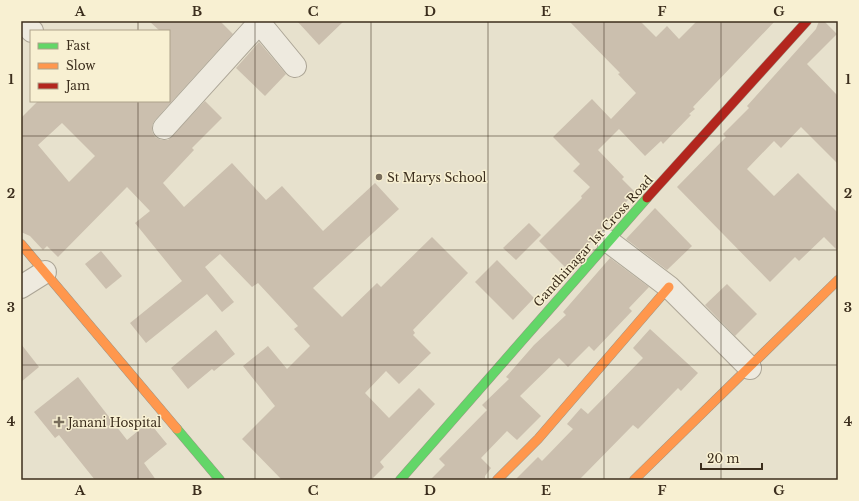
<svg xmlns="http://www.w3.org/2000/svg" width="859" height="501" font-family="'Libre Baskerville',serif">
	<rect width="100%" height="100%" fill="#e7e1cd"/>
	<g fill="#cbbfae" fill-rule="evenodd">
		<path d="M149 21H220L233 34 155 120 152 125V131L155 137 161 140H168L205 101 222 118 192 148 194 150 163 183 184 207 232 163 266 200 282 186 323 231 375 183 399 209 313 288 342 317 377 283 381 287 432 237 468 273 413 330 415 333 413 335 431 353 399 384 386 371 365 393 389 418 419 388 435 404 380 462 384 467 371 480H282L242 439 275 406 243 366 268 346 287 369 310 346 294 329 298 326 258 283 252 287 220 254 205 267 234 302 222 312 207 294 146 343 130 323 182 281 135 223 150 211 127 187 58 257 47 246 43 250 30 236 21 232V118L38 101H169V31H160ZM62 123 95 156 69 182 38 145Z"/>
		<path d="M297 21H344L319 45Z"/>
		<path d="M569 21H640L656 37 667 26 679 39 697 21H775L693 107 695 109 689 114 691 115 663 144 661 141 645 156 619 129 598 150 624 177 622 179 635 192 567 269 539 241 582 198 581 196 590 187 573 171 580 164 553 137 592 99 611 119 636 93 618 74 620 73Z"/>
		<path d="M819 21H824L837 34 807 64 838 96V164L801 127 781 148 774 141 747 169 774 196 798 173 838 213V251L824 237 799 261 795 257 770 282 677 187 726 137 723 134 749 108 747 106 816 29Z"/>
		<path d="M259 42 286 74 265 96 236 68Z"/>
		<path d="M655 208 692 246 667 270 626 239Z"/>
		<path d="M529 223 541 235 516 260 503 248Z"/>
		<path d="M101 251 122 276 106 289 85 264Z"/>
		<path d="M610 258 649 287 629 308 632 311 594 351 589 346 568 367 559 358 520 396 541 416 517 440 507 431 481 458 491 468 485 476V480H430L445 465 439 459 487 410 482 405 509 379 506 377 534 345 566 315 563 312Z"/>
		<path d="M497 260 534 298 513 320 475 282Z"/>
		<path d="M727 284 757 314 735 336 705 305Z"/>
		<path d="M650 329 698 373 681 391 678 388 638 429 633 425 579 480H515L538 457 542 461 573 429 567 424 581 408 588 414 643 358 633 348Z"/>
		<path d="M216 330 235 354 214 371 212 369 188 389 171 368Z"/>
		<path d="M21 344 39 367 21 382Z"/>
		<path d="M78 377 127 440 149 422 167 444 144 463 156 480H95L59 435 55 438 34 412Z"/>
	</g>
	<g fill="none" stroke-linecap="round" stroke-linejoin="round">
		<defs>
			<g id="street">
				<path d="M22 21 32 31"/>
				<path d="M258 21 295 66"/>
				<path d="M164 128 259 23"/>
				<path d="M608 241 669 287 750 368"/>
				<path d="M21 287 45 272"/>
			</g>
			<g id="fast">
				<path d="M177 429 220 480"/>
				<path d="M400 480 647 198"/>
			</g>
			<g id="slow">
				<path d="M21 244 177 429"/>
				<path d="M497 480 538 439 669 287"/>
				<path d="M634 480 838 280"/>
			</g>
			<path id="jam" d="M647 198 807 21"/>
		</defs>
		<use href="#street" stroke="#aca596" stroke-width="24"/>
		<use href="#fast" stroke="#9c9586" stroke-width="10"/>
		<use href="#slow" stroke="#9c9586" stroke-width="10"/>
		<use href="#jam" stroke="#9c9586" stroke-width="10"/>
		<use href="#street" stroke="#eeeadf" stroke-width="22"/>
		<use href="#fast" stroke="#63d668" stroke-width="9"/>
		<use href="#slow" stroke="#ff974d" stroke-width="9"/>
		<use href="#jam" stroke="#b3261e" stroke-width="9"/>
	</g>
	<path fill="none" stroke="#3c2e1d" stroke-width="1" stroke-opacity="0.55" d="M138 21V31M255 21V480M371 21V480M488 21V480M604 21V480M721 21V480M138 101V480M21 136H838M21 250H838M21 365H838"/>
	<g fill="#786d5b" stroke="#f8f0d2" stroke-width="1.5">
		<circle cx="379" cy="177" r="4"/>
		<path d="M57 416h4v4h4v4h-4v4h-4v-4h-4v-4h4z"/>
	</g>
	<g text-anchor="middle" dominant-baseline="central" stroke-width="3" stroke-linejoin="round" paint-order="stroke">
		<g font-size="12" fill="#3c2e1d" stroke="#f8f0d2" text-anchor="start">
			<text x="387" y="177">St Marys School</text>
			<text x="68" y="422">Janani Hospital</text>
		</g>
		<g font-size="12" fill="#3c2e1d" stroke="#f8f0d2">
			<text transform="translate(593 241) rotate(-48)">Gandhinagar 1st Cross Road</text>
		</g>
	</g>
	<rect width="859" height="501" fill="none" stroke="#f8f0d2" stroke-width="44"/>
	<rect x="30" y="30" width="140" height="72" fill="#f8f0d2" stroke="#ada28a"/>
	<rect x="38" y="43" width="20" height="6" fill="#63d668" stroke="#ada28a"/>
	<text x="66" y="50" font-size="12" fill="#3c2e1d">Fast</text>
	<rect x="38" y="63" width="20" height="6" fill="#ff974d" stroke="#ada28a"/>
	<text x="66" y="70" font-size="12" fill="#3c2e1d">Slow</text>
	<rect x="38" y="83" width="20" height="6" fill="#b3261e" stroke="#ada28a"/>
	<text x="66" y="90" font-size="12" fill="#3c2e1d">Jam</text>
	<path d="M701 463v6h61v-6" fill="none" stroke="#3c2e1d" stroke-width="2"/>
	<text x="707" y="463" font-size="12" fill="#3c2e1d" stroke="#f8f0d2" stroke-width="3" paint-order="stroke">20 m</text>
	<rect x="22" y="22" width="815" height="457" fill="none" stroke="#3c2e1d" stroke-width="1.5"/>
	<g font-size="13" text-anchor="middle" font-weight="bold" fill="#3c2e1d">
		<text x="80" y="16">A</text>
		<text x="197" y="16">B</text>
		<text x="313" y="16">C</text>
		<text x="430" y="16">D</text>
		<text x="546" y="16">E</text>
		<text x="662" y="16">F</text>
		<text x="779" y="16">G</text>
		<text x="11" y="84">1</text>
		<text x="848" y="84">1</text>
		<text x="11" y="198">2</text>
		<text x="848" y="198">2</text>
		<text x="11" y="312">3</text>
		<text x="848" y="312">3</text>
		<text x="11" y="426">4</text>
		<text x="848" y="426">4</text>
		<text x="80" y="495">A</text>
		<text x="197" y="495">B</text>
		<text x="313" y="495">C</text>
		<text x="430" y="495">D</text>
		<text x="546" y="495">E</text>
		<text x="662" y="495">F</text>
		<text x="779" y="495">G</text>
	</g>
</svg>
